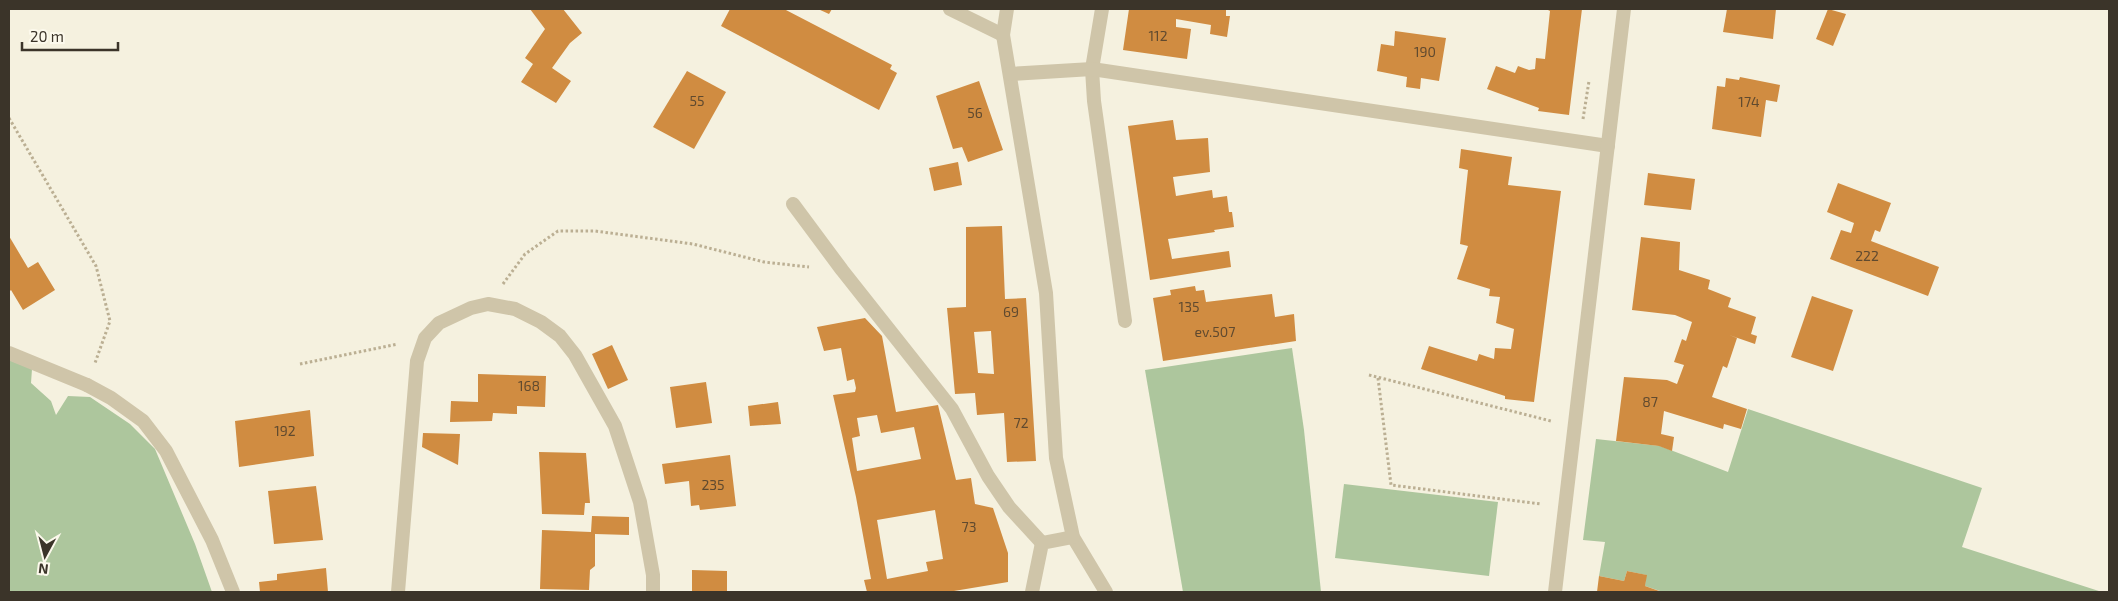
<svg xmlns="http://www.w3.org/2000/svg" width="2118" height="601" font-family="'Exo 2',sans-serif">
	<rect width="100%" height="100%" fill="#f5f1df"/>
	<g fill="#adc69d">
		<path d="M1292 348 1304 430 1321 592H1183L1145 370Z"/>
		<path d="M9 360 32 369 31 383 51 401 56 415 68 396 90 397 130 424 155 449 195 544 212 592H9Z"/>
		<path d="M1748 409 1982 488 1962 547 2102 592H1663L1645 586 1646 575 1627 571 1624 581 1599 576 1605 542 1583 540 1596 439 1660 446 1728 472Z"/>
		<path d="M1344 484 1498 502 1489 576 1335 558Z"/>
	</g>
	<g fill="#d08c41" fill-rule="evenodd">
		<path d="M530 9H563L582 33 570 43 552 68 571 81 556 103 521 82 533 64 525 58 545 29Z"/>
		<path d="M730 9H784L892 65 890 69 897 73 879 110 721 26Z"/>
		<path d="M818 9H832L829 14Z"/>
		<path d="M1129 9H1226V16H1230L1227 37 1210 34 1211 25 1176 19V27L1191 29 1187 59 1123 50Z"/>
		<path d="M1546 9H1582L1569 115 1538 111 1539 108 1487 89 1496 66 1515 73 1518 66 1529 70 1535 69 1536 58 1545 59 1550 11Z"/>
		<path d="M1727 9H1776L1773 39 1723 32Z"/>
		<path d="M1828 9 1846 14 1833 46 1816 39Z"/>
		<path d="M1395 31 1446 38 1439 81 1421 78 1420 89 1406 87 1407 77 1377 71 1381 44 1394 46Z"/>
		<path d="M687 71 726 92 694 149 653 127Z"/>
		<path d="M1740 77 1780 85 1777 102 1766 100 1761 137 1712 129 1717 86 1725 87 1726 78 1739 80Z"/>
		<path d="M979 81 1003 150 968 162 962 147 953 149 936 96Z"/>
		<path d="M1173 120 1176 140 1208 138 1210 172 1173 177 1176 196 1212 190 1213 198 1227 196 1229 212H1232L1234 227 1214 230 1215 232 1168 239 1172 259 1229 251 1231 267 1150 280 1128 126Z"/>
		<path d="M1461 149 1512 157 1508 185 1561 191 1534 402 1505 399V396L1421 369 1429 346 1477 361 1479 354 1494 359 1495 348 1511 349 1514 329 1496 323 1500 297 1489 296 1490 289 1457 279 1468 246 1460 244 1468 170 1459 168Z"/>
		<path d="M958 162 962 185 934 191 929 168Z"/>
		<path d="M1648 173 1695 179 1691 210 1644 205Z"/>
		<path d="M1838 183 1891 203 1880 232 1875 230 1871 241 1939 267 1928 296 1830 259 1841 230 1851 233 1854 223 1827 212Z"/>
		<path d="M1002 226 1005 299 1026 298 1036 461 1007 462 1004 413 977 415 975 393 955 394 947 308 966 307V227ZM991 331 994 374 978 373 974 332Z"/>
		<path d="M9 236 28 268 38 262 55 290 23 310 11 290 9 292Z"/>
		<path d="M1641 237 1680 242 1679 270 1710 280 1708 289 1731 298 1728 307 1756 317 1751 334 1757 336 1755 344 1729 335 1737 338 1727 368 1723 366 1712 397 1747 409 1741 429 1724 424 1723 429 1664 411 1661 434 1674 437 1672 451 1659 446 1616 441 1624 377 1667 380 1677 384 1684 365 1674 362 1682 339 1686 341 1692 322 1675 315 1632 310Z"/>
		<path d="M1195 286 1196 291 1204 290 1206 302 1272 294 1275 317 1294 314 1296 341 1163 361 1153 298 1171 295 1170 290Z"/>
		<path d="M1812 296 1853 310 1833 371 1791 357Z"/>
		<path d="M865 318 882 336 896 412 938 405 956 480 971 478 975 504 993 508 1008 553V582L948 592H867L864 580 871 579 856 497 833 395 855 392 856 388 854 379 847 381 841 348 824 351 817 327ZM877 415 881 433 914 427 921 459 857 471 852 438 860 436 857 418ZM935 510 943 559 926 562 928 571 887 579 877 520Z"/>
		<path d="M612 345 628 380 608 389 592 354Z"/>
		<path d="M478 374 546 376 545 407 517 406V414L493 413 492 421 450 422 451 401 478 402Z"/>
		<path d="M706 382 712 423 676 428 670 387Z"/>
		<path d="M778 402 781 424 750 426 748 406Z"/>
		<path d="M310 410 314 456 239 467 235 421Z"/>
		<path d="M423 433 460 434 458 465 422 447Z"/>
		<path d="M539 452 586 453 590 503H585L584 515 542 514Z"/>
		<path d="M730 455 736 506 700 510 699 505 691 506 689 481 665 484 662 464Z"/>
		<path d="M316 486 323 540 274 544 268 491Z"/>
		<path d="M592 516 629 517V535L595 534V566L590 570 589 590 540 589 542 530 591 532Z"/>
		<path d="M326 568 328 592H260L259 582 277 580V574Z"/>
		<path d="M692 570 727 571V592H692Z"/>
		<path d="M1627 571 1647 575 1645 586 1662 592H1597L1599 576 1624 581Z"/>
	</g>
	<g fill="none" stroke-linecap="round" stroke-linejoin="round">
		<g stroke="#bbaf93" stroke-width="3" stroke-dasharray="2.5 2.5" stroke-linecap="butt">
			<path d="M9 118 96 266 110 321 95 363"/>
			<path d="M1583 119 1589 81"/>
			<path d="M503 284 525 254 558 231H595L693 244 764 262 809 267"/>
			<path d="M300 364 398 344"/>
			<path d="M1369 375 1551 421"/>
			<path d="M1378 378 1391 485 1541 504"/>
		</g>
		<path stroke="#cfc5a9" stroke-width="14" d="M9 353 87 385"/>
		<g stroke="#cfc5a9" stroke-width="14">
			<path d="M950 9 1003 35"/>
			<path d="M1007 9 1003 35 1046 293 1056 458 1073 537 1106 592"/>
			<path d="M1102 9 1092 69 1094 101 1125 321"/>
			<path d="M1010 74 1092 69 1608 146"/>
			<path d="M793 204 842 270 952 409 988 476 1009 507 1042 543"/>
			<path d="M87 385 111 398 143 421 166 451 212 540 233 592"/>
			<path d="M398 592 417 361 425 338 439 323 471 308 488 304 515 309 541 322 560 336 575 355 615 426 640 502 653 575V592"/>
			<path d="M1032 592 1042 543 1073 537"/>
		</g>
		<path stroke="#cfc5a9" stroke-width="14" d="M1555 592 1624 9"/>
	</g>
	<g text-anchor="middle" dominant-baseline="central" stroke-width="4.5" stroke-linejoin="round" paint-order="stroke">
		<g font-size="14" fill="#604a2f">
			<text x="1158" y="35">112</text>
			<text x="1425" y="51">190</text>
			<text x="697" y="100">55</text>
			<text x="1749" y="101">174</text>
			<text x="975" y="112">56</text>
			<text x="1867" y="255">222</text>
			<text x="1189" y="306">135</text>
			<text x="1011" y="311">69</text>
			<text x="1215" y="331">ev.507</text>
			<text x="529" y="385">168</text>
			<text x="1650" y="401">87</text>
			<text x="1021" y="422">72</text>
			<text x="285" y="430">192</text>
			<text x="713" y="484">235</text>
			<text x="969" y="526">73</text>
		</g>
	</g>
	<rect width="2118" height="601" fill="none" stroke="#3b3429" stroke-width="20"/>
	<g transform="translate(45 556) rotate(187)" stroke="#fcf9ec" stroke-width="4" paint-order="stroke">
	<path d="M0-4L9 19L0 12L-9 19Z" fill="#3b3429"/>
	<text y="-8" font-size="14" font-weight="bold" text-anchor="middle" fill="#3b3429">N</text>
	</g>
	<path d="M22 42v8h96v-8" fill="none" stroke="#3b3429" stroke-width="2.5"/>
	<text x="30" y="42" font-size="15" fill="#3b3429" stroke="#fcf9ec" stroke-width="4" paint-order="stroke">20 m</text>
</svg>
